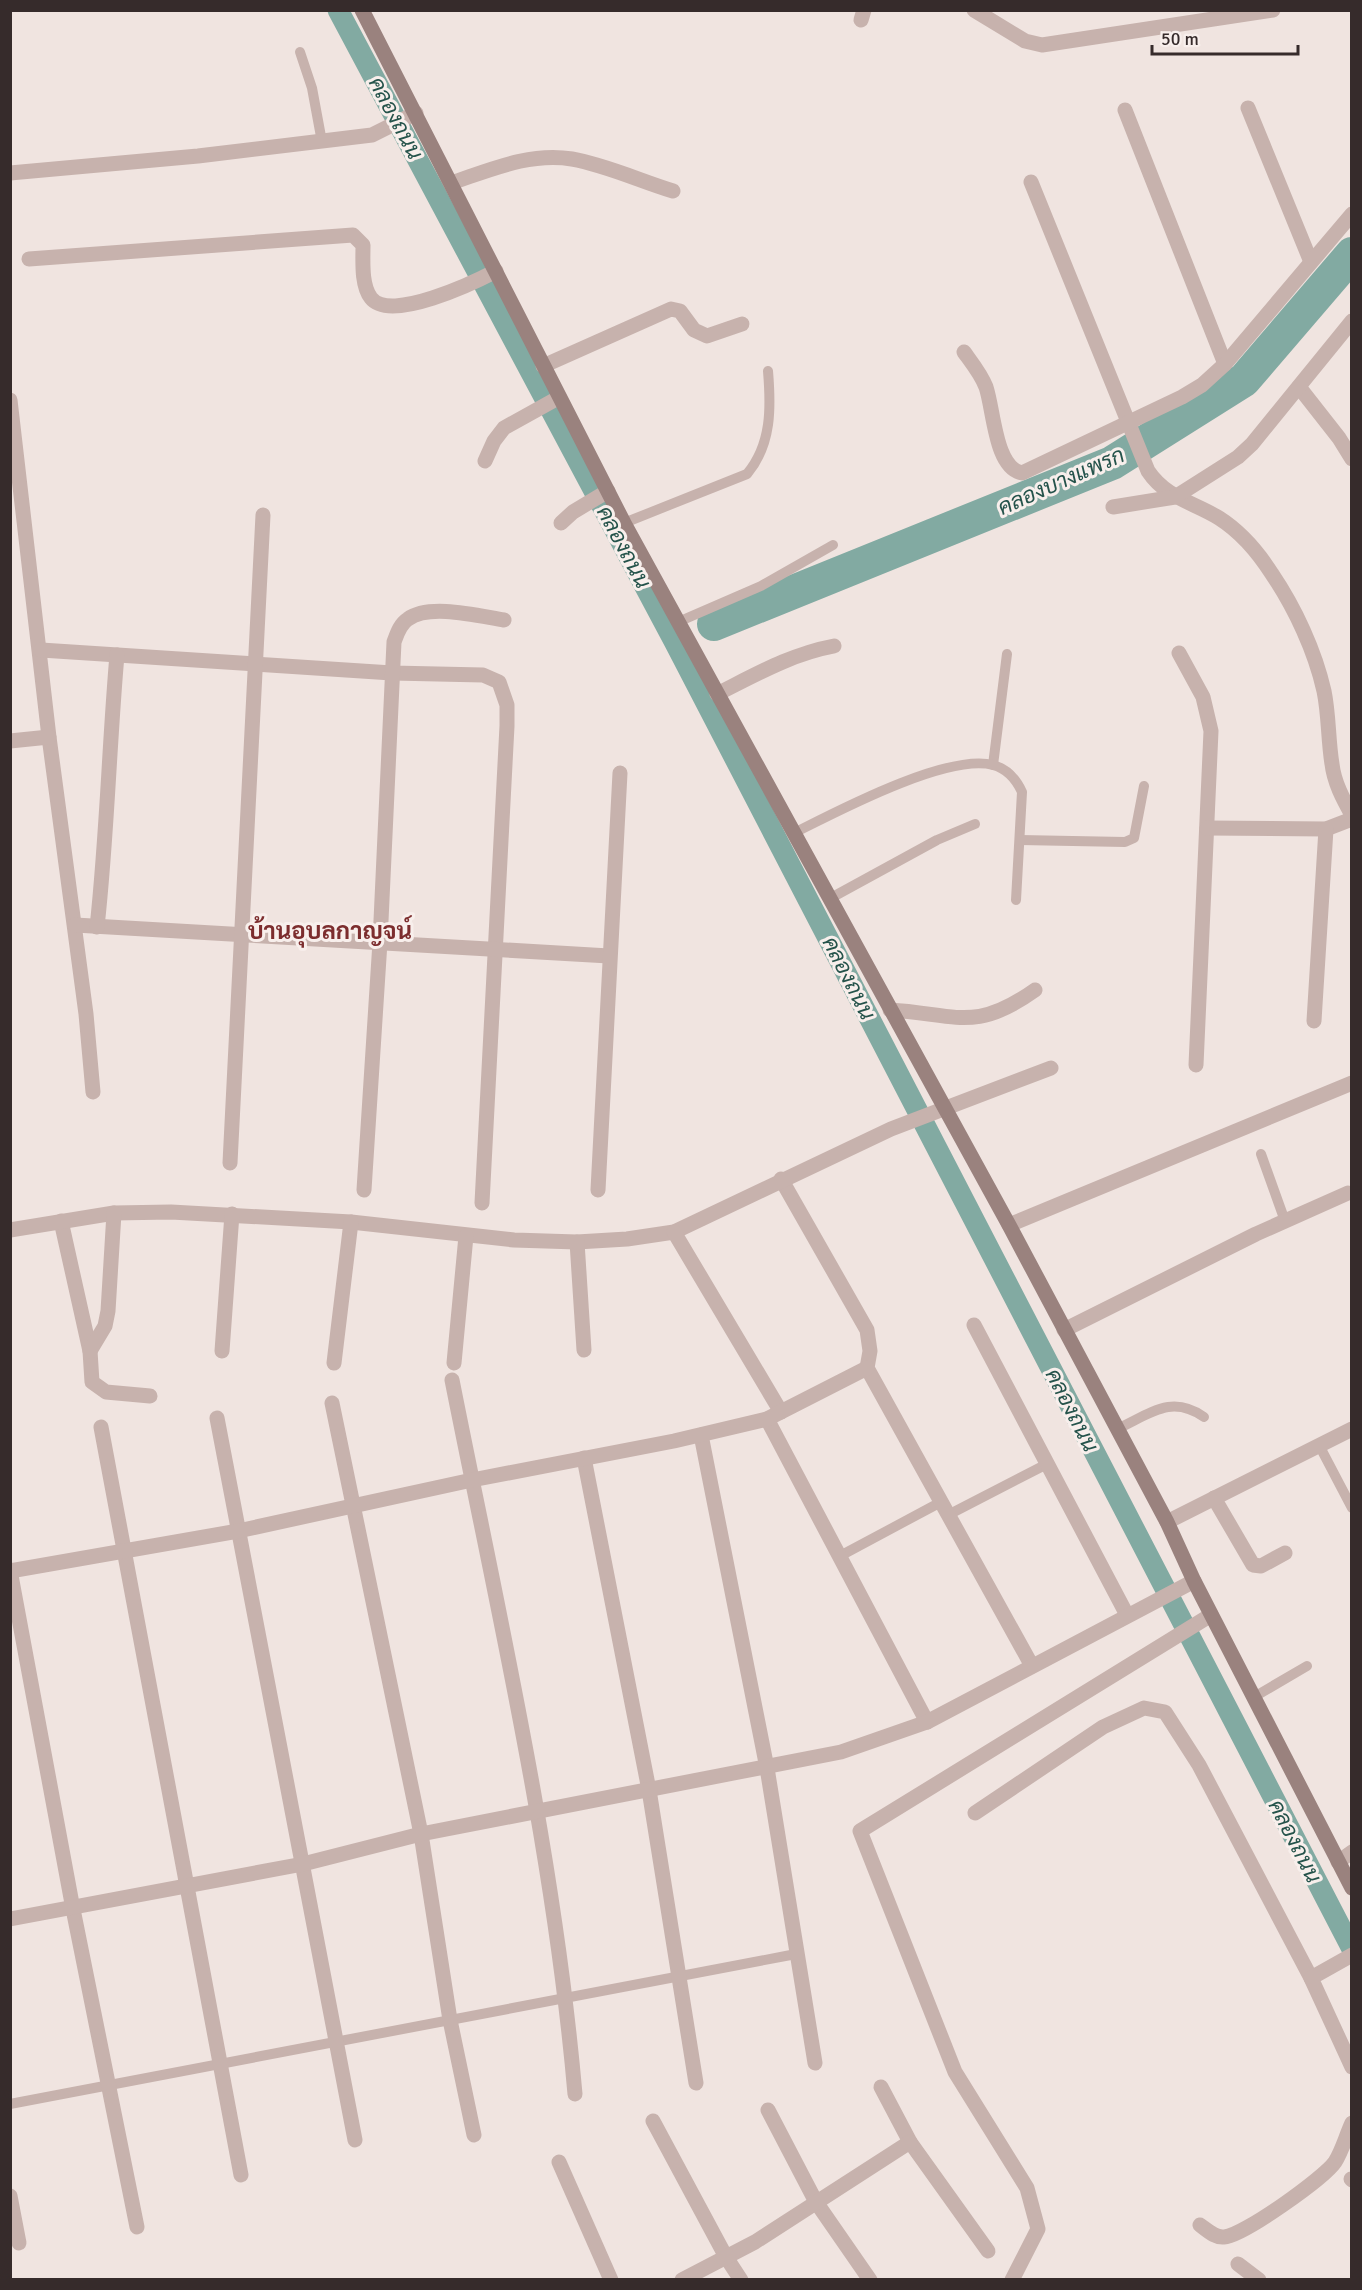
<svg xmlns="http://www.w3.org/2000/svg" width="1362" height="2290" font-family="Signika,Sarabun,sans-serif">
	<rect width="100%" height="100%" fill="#f0e4e0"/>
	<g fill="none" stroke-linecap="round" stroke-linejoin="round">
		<path stroke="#82aaa2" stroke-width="21" d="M338 10 675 643 1352 1949"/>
		<path stroke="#82aaa2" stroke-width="34" d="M714 624 1112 463 1244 380 1352 254"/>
		<g stroke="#c7b2ad" stroke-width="10">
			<path d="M300 52 312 88 322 142"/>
			<path d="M624 523 747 474C772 444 771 407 768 371"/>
			<path d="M678 622 761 586 833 545"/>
			<path d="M993 765 1007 654"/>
			<path d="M794 833C836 812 947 753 993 765 1008 769 1016 779 1022 792L1016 900"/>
			<path d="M1020 840 1125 842 1134 838 1144 786"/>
			<path d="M829 899 937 840 975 824"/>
			<path d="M1261 1154 1285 1221"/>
			<path d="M1117 1429C1150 1414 1171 1394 1204 1417"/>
			<path d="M1319 1445 1352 1508"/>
			<path d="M948 1515 1047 1464"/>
			<path d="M840 1556 941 1502"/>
			<path d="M1254 1697 1307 1666"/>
			<path d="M10 2104 796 1954"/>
		</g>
		<g stroke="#c7b2ad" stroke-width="15">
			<path d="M974 10 1025 41 1042 45 1273 10"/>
			<path d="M861 20 864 10"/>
			<path d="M1248 108 1311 262"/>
			<path d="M1125 110 1225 364"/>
			<path d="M10 173 198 156 372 135 416 113"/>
			<path d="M1031 182 1148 471C1166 498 1193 502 1219 518 1241 532 1258 552 1272 574 1295 608 1315 651 1324 691 1329 715 1328 740 1332 764 1334 782 1343 799 1352 815"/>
			<path d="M451 183C490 170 530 152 572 159 606 165 640 181 673 191"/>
			<path d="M29 259 353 235 363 245C363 261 361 285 371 298 390 323 475 282 496 271"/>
			<path d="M964 352C972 363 981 374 986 387 994 411 995 468 1022 473L1182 397 1202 385 1225 364 1352 214"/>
			<path d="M543 366 671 309 680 311 694 330 707 336 742 324"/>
			<path d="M1299 387 1339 438 1352 459"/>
			<path d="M10 400 49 737 86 1014 93 1092"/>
			<path d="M485 461 494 441 504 428 558 398"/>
			<path d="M1113 507 1175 497 1238 457 1252 444 1352 321"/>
			<path d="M561 523 573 512 608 491"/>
			<path d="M41 650 392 673 483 675 499 682 507 705V726L482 1203"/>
			<path d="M1179 653 1203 697 1211 731 1196 1065"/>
			<path d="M717 694C755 675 791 654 834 646"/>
			<path d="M10 741 49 737"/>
			<path d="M1207 828 1326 829 1352 819"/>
			<path d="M75 925 609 956"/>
			<path d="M97 927C107 837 109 746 117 655"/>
			<path d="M890 1010C956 1014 975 1033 1035 990"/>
			<path d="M1314 1021 1326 829"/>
			<path d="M230 1163 263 515"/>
			<path d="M781 1179 867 1330 870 1351 867 1368 1032 1666"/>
			<path d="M364 1190 380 942 394 642C397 634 400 624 408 619 429 603 479 616 504 620"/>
			<path d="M598 1190 620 773"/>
			<path d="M61 1221 90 1351 92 1382 106 1392 150 1396"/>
			<path d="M1009 1225 1352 1083"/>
			<path d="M10 1230 114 1213 171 1212 351 1222 514 1240 577 1242 627 1239 674 1232 891 1129 1051 1068"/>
			<path d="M674 1232 781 1412"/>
			<path d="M577 1242 584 1350"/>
			<path d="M974 1325 1127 1615"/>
			<path d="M1064 1330 1256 1234 1348 1193"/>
			<path d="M90 1351 105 1326 108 1311 114 1213"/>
			<path d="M222 1351 232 1214"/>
			<path d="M334 1363 351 1222"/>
			<path d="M454 1363 466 1236"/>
			<path d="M452 1380C499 1617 554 1853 575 2094"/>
			<path d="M332 1403 421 1834 450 2020 474 2135"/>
			<path d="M217 1418 355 2140"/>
			<path d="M767 1419 927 1722"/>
			<path d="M101 1427 241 2175"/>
			<path d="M701 1435 767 1768 815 2063"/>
			<path d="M584 1458 649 1790 696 2083"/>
			<path d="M1214 1498 1253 1565 1261 1566 1285 1553"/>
			<path d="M1167 1522 1352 1429"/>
			<path d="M10 1570 73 1909 137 2227"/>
			<path d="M10 1571 238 1531 472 1480 674 1441 767 1419 867 1368"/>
			<path d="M975 1813 1103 1727 1144 1708 1165 1712 1199 1765 1311 1978"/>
			<path d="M1338 1862 1352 1852"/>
			<path d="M10 1919 303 1864 421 1834 841 1752 927 1722 1194 1581"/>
			<path d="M1352 1955 1311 1978 1352 2067"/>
			<path d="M881 2087 910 2142 988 2251"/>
			<path d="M768 2110 816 2202 870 2280"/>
			<path d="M653 2121 726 2257 741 2280"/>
			<path d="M559 2162 611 2280"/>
			<path d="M1351 2179 1352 2180"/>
			<path d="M10 2196 19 2243"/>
			<path d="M1200 2225C1207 2230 1215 2238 1224 2237 1243 2236 1324 2178 1335 2162 1342 2151 1346 2136 1352 2123"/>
			<path d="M1238 2264 1259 2280"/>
			<path d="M682 2280 755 2242 910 2142"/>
			<path d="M1012 2280 1038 2229 1027 2188 955 2072 860 1831 1211 1615"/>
		</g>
		<path stroke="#9a827e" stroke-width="15" d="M362 10 624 523 1009 1225 1167 1522 1194 1581 1352 1888"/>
	</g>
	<g text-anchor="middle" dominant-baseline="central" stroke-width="6" stroke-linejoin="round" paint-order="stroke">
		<g font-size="22" font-style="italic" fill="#25534b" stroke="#f8efec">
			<text transform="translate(396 118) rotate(62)">คลองถนน</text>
			<text transform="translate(1061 481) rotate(-24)">คลองบางแพรก</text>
			<text transform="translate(624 547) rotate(62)">คลองถนน</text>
			<text transform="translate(849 978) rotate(63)">คลองถนน</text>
			<text transform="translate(1072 1410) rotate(63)">คลองถนน</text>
			<text transform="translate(1295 1841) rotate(63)">คลองถนน</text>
		</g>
		<g font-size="24" font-weight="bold" fill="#7c2d2e" stroke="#f8efec">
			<text x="330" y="931">บ้านอุบลกาญจน์</text>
		</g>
	</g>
	<rect width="1362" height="2290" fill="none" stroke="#362b2b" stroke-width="24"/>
	<path d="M1152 45v9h146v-9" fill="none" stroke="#362b2b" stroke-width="3"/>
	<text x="1161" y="45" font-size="18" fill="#362b2b" stroke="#f8efec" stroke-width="4.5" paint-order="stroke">50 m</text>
</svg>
